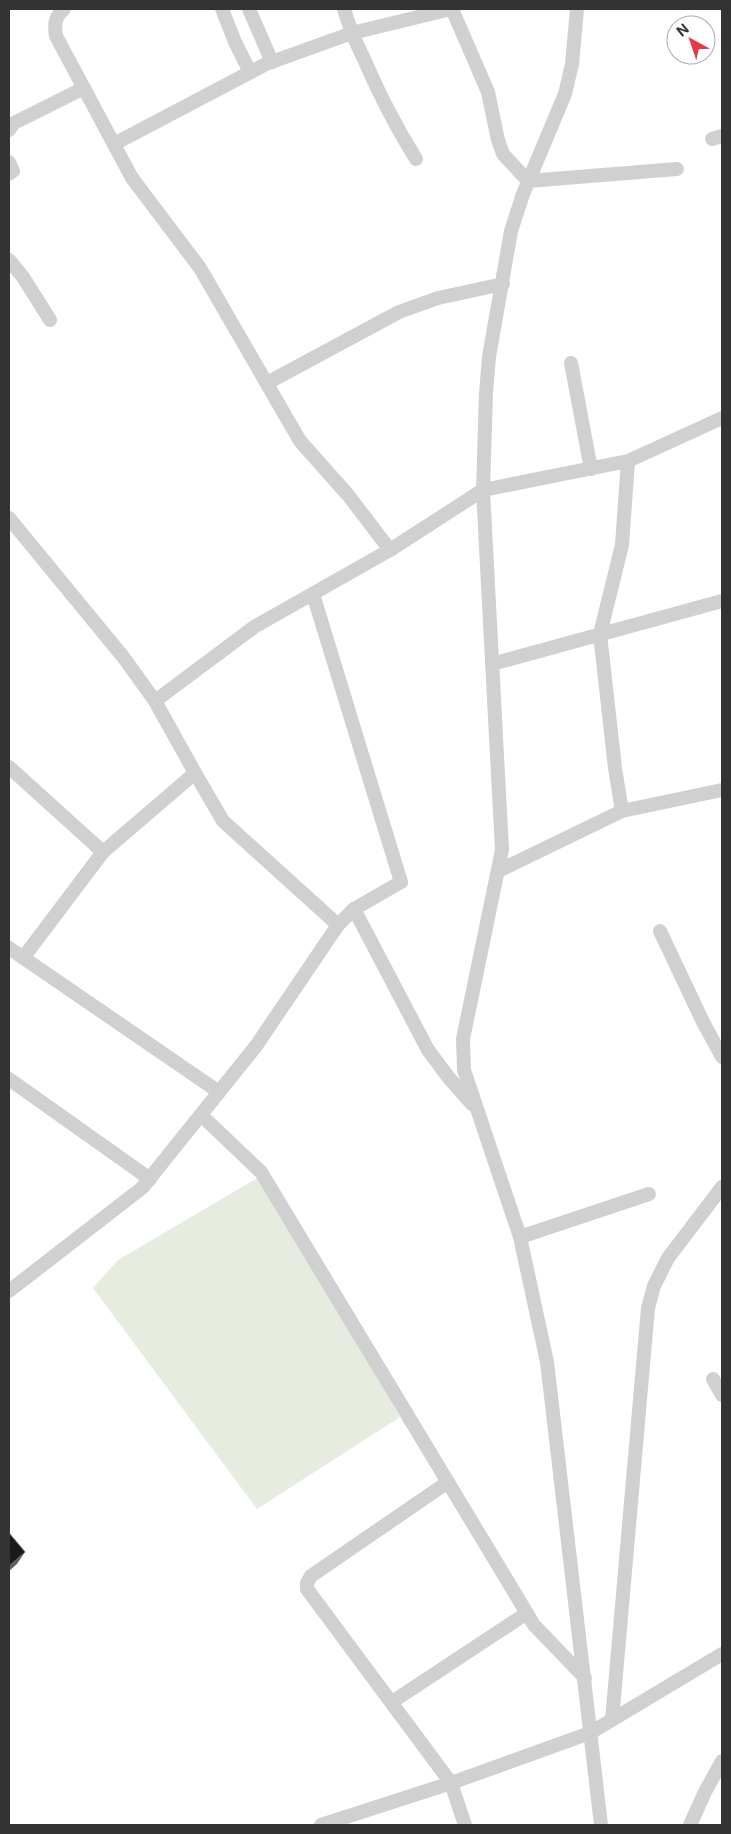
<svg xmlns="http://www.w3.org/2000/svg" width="731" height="1834" font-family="Inter,sans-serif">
	<rect width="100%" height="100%" fill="#fff"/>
	<path fill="#e6ecdf" d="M259 1177 400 1417 257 1509 93 1288 118 1260Z"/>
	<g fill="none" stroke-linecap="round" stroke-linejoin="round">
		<g stroke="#d0d0d0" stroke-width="14">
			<path d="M64 9C55 17 54 24 56 36L132 178 200 268 300 441 348 495 390 550"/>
			<path d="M222 9 235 42 250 72"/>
			<path d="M249 9 272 62"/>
			<path d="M344 9C349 26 356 43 364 59 379 94 396 127 416 159"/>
			<path d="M452 9 488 92 498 140 503 154 528 181 677 169"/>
			<path d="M577 9 572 64 565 94 523 194 511 231 489 357 486 393 483 490 502 850 463 1039 464 1070 520 1237 547 1362 601 1825"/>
			<path d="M9 130 14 123 84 88"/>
			<path d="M712 139 722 136"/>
			<path d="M114 144 266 64 352 33 451 9"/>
			<path d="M9 162 13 171 9 174"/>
			<path d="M9 260 23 277 50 320"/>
			<path d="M571 363 591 469"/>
			<path d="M267 383 399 312 438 298 503 284"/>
			<path d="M628 461 622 545 600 634 615 768 622 811 722 790"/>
			<path d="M9 518 124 658 155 701 195 773 103 852 9 767"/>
			<path d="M313 594 401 882 354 909"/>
			<path d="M492 664 722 601"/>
			<path d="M155 701 254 627 390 550 483 490 628 461 722 418"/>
			<path d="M195 773 223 821 338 925 354 909 428 1050 449 1078 472 1104"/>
			<path d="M498 871 622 811"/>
			<path d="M660 931 703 1022 722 1057"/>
			<path d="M9 948 219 1092"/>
			<path d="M23 958 103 852"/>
			<path d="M9 1079 150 1179"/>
			<path d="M201 1115 261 1172 534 1625 585 1678"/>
			<path d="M520 1237 649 1194"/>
			<path d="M9 1291 142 1188 256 1046 338 925"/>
			<path d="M713 1379 722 1395"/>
			<path d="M448 1482 311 1576 307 1583V1589L451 1783 465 1825"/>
			<path d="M392 1702 527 1613"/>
			<path d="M612 1720 648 1308 654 1286 668 1258 722 1187"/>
			<path d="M321 1825 451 1783 590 1733 722 1654"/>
			<path d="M690 1825 705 1792 722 1761"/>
		</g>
	</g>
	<path fill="#5f5f5f" d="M25 1552 17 1564 9 1571V1566Z"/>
	<path fill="#1a1a1a" stroke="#5f5f5f" d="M9 1533 25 1552 9 1566Z"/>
	<rect width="731" height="1834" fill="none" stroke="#333333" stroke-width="20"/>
	<g transform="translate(691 40) rotate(320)"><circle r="24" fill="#ffffff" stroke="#adadad"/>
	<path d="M0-4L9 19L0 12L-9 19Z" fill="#e63946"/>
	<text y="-8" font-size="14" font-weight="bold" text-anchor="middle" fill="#333333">N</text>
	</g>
</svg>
